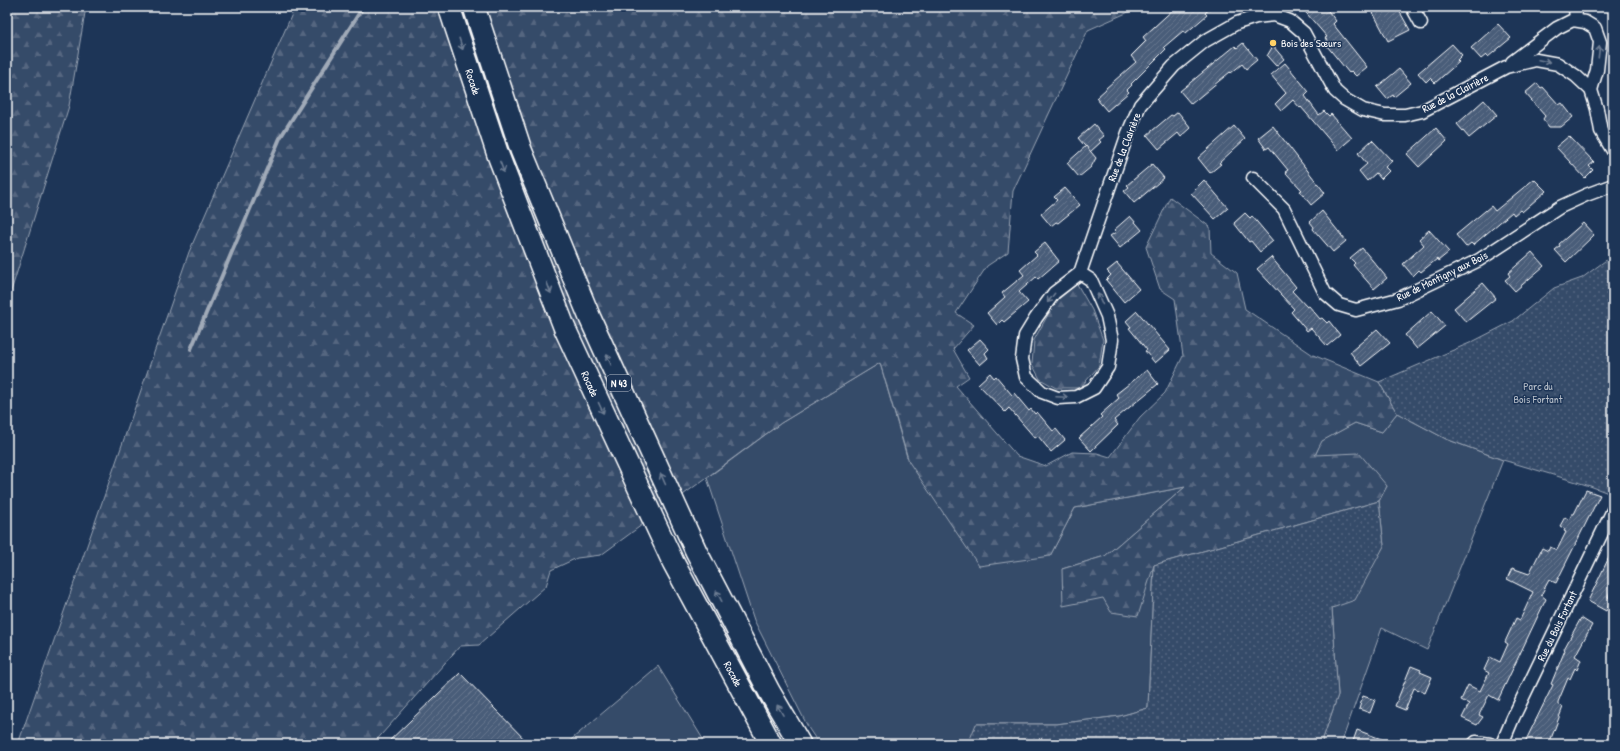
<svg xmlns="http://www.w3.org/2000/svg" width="1620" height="751" font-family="'Patrick Hand',sans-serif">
	<defs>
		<pattern id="forest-firs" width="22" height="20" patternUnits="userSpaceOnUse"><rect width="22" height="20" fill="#364b69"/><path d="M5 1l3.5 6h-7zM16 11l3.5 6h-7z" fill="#546680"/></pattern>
		<pattern id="park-dots" width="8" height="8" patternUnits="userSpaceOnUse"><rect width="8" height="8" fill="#364b69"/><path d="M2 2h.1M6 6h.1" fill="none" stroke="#546680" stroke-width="1.8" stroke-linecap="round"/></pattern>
		<pattern id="building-hatch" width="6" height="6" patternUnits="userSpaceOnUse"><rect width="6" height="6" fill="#4a5d79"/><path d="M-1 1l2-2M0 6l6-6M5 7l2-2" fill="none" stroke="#65758d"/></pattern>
	</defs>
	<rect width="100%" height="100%" fill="#1d3557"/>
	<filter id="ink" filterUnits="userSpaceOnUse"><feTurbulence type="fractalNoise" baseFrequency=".025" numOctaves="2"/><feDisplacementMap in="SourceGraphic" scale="8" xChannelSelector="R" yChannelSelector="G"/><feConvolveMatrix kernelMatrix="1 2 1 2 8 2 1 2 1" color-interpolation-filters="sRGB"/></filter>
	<g filter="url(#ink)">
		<g fill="#364b69" stroke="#9aa5b4">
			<path d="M880 363 907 457 1050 556 1075 508 1185 487 1105 556 1062 569 1154 565 1148 708 1120 716 1056 724H977L968 744H819L809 729 754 620 707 478 781 423Z"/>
			<path d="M1397 413 1446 439 1503 460 1427 650 1382 628 1341 744H1321L1338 695 1332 608 1384 546 1379 501 1387 486 1315 456 1321 441 1355 423 1382 432Z"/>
			<path d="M658 666 706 744H566Z"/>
		</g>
		<g fill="url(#forest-firs)" stroke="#9aa5b4">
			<path d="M7 7H86L69 106 7 304Z"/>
			<path d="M295 7H1140L1088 30 1013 191 1008 252 987 266 956 313 974 325 953 349 969 377 956 386 1017 456 1046 466 1072 452 1097 453 1110 457 1140 417 1165 393 1183 356 1175 299 1160 289 1146 247 1170 197 1210 227 1211 253 1237 273 1245 309 1313 355 1379 382 1397 413 1382 432 1355 423 1322 441 1315 455 1359 453 1387 486 1379 501 1154 565 1138 616 1111 612 1103 598 1063 606 1062 569 1105 556 1185 487 1075 508 1050 556 979 566 909 462 880 363 781 423 601 555 577 558 551 570 546 586 479 645 460 646 373 744H18L189 252Z"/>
			<path d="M1077 284 1092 310 1103 340 1099 366 1080 388H1056L1040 379 1032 364 1034 340 1055 302Z"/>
		</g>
		<g fill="url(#park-dots)" stroke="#9aa5b4">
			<path d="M1613 255V492L1611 494 1590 486 1503 460 1446 439 1397 413 1379 382 1472 342 1513 321 1554 288 1582 278Z"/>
			<path d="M1379 501 1384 546 1355 600 1332 608 1338 695 1321 744H968L976 724H1056L1120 716 1148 708 1154 565Z"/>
		</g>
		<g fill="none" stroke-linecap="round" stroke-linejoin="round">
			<path stroke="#a0aab8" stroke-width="4" d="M191 349 280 138 363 7"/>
		</g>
		<g fill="url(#building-hatch)" stroke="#fff">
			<path d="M1176 7H1212L1205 13 1207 15 1186 33 1183 31 1164 47 1166 49 1131 84 1132 85 1127 90 1129 92 1107 111 1096 98 1106 89V88L1136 62 1131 56 1146 41 1143 37Z"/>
			<path d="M1301 7H1325L1336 21 1333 24 1367 67 1356 76 1351 71 1349 73 1327 46 1329 43 1325 38 1327 37Z"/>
			<path d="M1370 7H1397L1410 30 1388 41Z"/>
			<path d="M1498 24 1511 38 1488 57 1486 55 1481 59 1471 48Z"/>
			<path d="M1243 43 1257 60 1246 69 1242 64 1231 73 1230 72 1191 104 1180 91 1235 46 1237 48Z"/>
			<path d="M1452 44 1462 55 1457 60 1459 62 1435 83 1430 78 1426 82 1418 73Z"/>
			<path d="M1273 46 1284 59 1276 66 1267 56Z"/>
			<path d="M1285 63 1309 92 1305 96 1319 115 1324 111 1329 116 1331 114 1352 138 1338 150 1301 107 1300 108 1293 100 1281 111 1275 104 1286 93 1271 75Z"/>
			<path d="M1399 69 1411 83 1394 97 1393 95 1387 99 1377 87Z"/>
			<path d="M1537 83 1541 88 1543 87 1559 105 1562 103 1573 117 1561 127H1549L1543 119 1545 116 1525 93Z"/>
			<path d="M1484 100 1497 115 1469 138 1457 124Z"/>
			<path d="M1178 112 1191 128 1181 137 1178 133 1159 149 1147 135 1171 115 1173 116Z"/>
			<path d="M1094 124 1104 136 1099 140 1101 142 1090 152 1078 138Z"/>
			<path d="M1234 126 1245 139 1219 163 1221 164 1210 173 1198 158Z"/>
			<path d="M1273 126 1325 193 1311 205 1300 191 1302 190 1285 172 1288 170 1269 147 1266 149 1258 138Z"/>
			<path d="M1436 128 1447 141 1419 167 1407 154Z"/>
			<path d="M1569 136 1594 162 1589 166 1593 170 1585 178 1556 147Z"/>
			<path d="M1372 140 1392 161 1385 167 1389 171 1381 179 1376 173 1367 181 1359 171 1367 164 1358 153Z"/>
			<path d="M1086 146 1096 158 1091 167 1079 177 1067 163Z"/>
			<path d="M1152 164 1164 178 1134 203 1124 191 1129 187 1127 185Z"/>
			<path d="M1534 179 1546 191 1522 212 1520 210 1514 215 1512 212 1473 245 1471 243 1466 247 1456 235 1491 206 1495 211Z"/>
			<path d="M1204 180 1228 208 1215 219 1191 193Z"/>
			<path d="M1065 188 1080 205 1058 223 1056 222 1051 226 1041 214 1057 200 1054 197Z"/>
			<path d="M1322 211 1346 241 1333 252 1313 229 1314 227 1310 222Z"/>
			<path d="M1245 213 1250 218 1252 216 1273 241 1260 252 1251 241 1249 242 1234 223Z"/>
			<path d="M1130 216 1142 230 1120 248 1110 236 1116 232 1114 230Z"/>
			<path d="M1583 223 1594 235 1566 262 1555 250 1560 246 1559 244Z"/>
			<path d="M1429 230 1449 252 1438 261 1437 259 1421 272 1419 270 1413 276 1403 264 1424 245 1419 239Z"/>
			<path d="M1045 243 1059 261 1038 279 1036 277 1019 292 1028 302 1004 322 1002 320 997 325 987 313 1005 297 1002 293 1024 275 1020 270 1037 255 1034 252Z"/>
			<path d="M1362 248 1387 278 1374 289 1353 265 1355 263 1350 258Z"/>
			<path d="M1532 252 1544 266 1515 291 1505 280 1510 276 1508 273Z"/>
			<path d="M1271 257 1296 287 1292 291 1307 307 1309 306 1320 319 1322 318 1327 323 1329 321 1340 335 1327 346 1311 328 1307 331 1291 312 1294 309 1257 269Z"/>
			<path d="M1117 263 1139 289 1124 302 1106 280 1111 275 1107 271Z"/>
			<path d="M1483 283 1496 298 1466 322 1454 308Z"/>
			<path d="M1137 311 1170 350 1155 363 1145 351 1147 350 1129 328 1131 327 1126 321Z"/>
			<path d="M1432 311 1445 326 1417 349 1405 335Z"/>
			<path d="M1377 329 1390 343 1361 366 1350 352Z"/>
			<path d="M980 339 989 349 985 353 988 358 980 365 967 350Z"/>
			<path d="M1147 370 1158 384 1114 420 1118 425 1091 451 1079 438 1102 417 1100 415 1119 398 1116 394Z"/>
			<path d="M990 373 994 378 996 376 1012 395 1014 393 1029 411 1031 409 1035 414 1037 412 1053 431 1056 429 1065 440 1051 452 1038 436 1035 438 1009 408 1005 412 978 384Z"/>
			<path d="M1586 490 1600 495 1556 583 1549 580 1541 595 1546 599 1498 700 1489 695 1479 715 1483 717 1477 725 1462 718 1469 704 1461 700 1468 685 1480 691 1489 673 1484 670 1490 657 1500 662 1508 644 1505 642 1516 618 1520 620 1533 592 1507 579 1512 568 1529 574 1542 548 1548 551 1550 547 1557 550 1566 532 1564 531 1565 529 1560 526 1565 517 1569 520 1572 514H1574Z"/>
			<path d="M1613 549V586L1608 597 1613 599 1606 611 1588 601Z"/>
			<path d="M1581 618 1592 625 1575 656 1581 660 1577 670 1575 668 1570 679 1568 678 1558 702V704L1563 707 1549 744H1524L1553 685 1551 684 1565 650 1564 649Z"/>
			<path d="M1411 666 1421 670 1420 672 1432 677 1425 693 1414 688 1405 710 1395 706Z"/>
			<path d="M460 673 529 744H386Z"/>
			<path d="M1363 696 1375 700 1370 713 1359 709Z"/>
			<path d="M1357 730 1392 743V744H1352Z"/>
		</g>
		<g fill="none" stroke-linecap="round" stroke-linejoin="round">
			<defs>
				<g id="minor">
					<path d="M1412 7 1421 23"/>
					<path d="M1575 7 1576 20"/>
					<path d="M1512 62 1557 28 1573 20 1585 22 1595 28 1600 42 1597 70 1591 90"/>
					<path d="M1253 178 1284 209 1325 293 1339 305 1356 310 1398 299 1479 260 1560 207 1586 195 1613 185"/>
					<path d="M1080 273 1091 280 1107 316 1112 340 1108 367 1094 388 1076 397 1058 398 1042 392 1026 377 1022 359 1025 336 1036 318 1054 293 1080 273 1128 133 1140 105 1174 66 1205 41 1237 23 1256 17 1274 15 1290 21 1304 33 1335 91 1344 99 1363 110 1385 115H1405L1422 111 1506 67 1536 60 1558 64 1576 76 1591 90 1597 109 1601 131 1613 151"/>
					<path d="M1474 744 1476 742 1490 744"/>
					<path d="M1502 744 1513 718 1613 510"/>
				</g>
				<g id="trunk">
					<path d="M449 7 498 155 565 329 673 562 771 744"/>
					<path d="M474 7 521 150 590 318 696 551 769 691 800 744"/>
				</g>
			</defs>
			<use href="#minor" stroke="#fff" stroke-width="15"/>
			<use href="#trunk" stroke="#fff" stroke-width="24"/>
			<use href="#minor" stroke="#1d3557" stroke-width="12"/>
			<use href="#trunk" stroke="#1d3557" stroke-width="21"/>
		</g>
		<defs><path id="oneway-shaft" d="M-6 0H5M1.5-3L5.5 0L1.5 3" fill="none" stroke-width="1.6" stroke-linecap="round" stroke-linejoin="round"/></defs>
		<g stroke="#6c7c92">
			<use href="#oneway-shaft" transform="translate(461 44) rotate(72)"/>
			<use href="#oneway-shaft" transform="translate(1599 52) rotate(-83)"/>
			<use href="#oneway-shaft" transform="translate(1544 61) rotate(12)"/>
			<use href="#oneway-shaft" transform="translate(502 167) rotate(69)"/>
			<use href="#oneway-shaft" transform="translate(549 288) rotate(69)"/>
			<use href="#oneway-shaft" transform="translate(1051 298) rotate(128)"/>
			<use href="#oneway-shaft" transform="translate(1100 299) rotate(-114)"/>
			<use href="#oneway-shaft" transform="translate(609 360) rotate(-114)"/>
			<use href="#oneway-shaft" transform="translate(1062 397) rotate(3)"/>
			<use href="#oneway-shaft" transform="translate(601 408) rotate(65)"/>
			<use href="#oneway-shaft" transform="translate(663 479) rotate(-114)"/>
			<use href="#oneway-shaft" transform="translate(719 596) rotate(-118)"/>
			<use href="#oneway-shaft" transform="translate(780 710) rotate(-120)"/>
		</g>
	</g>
	<circle fill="#ffd166" stroke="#1d3557" stroke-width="1.5" cx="1273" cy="43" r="4"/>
	<g text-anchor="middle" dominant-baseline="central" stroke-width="3" stroke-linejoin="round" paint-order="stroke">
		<rect fill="#1d3557" stroke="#bbc2cd" stroke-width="1" x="607" y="375" width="24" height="16" rx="3"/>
		<g font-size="10" font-weight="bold" fill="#fff">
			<text x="619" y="383">N 43</text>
		</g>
		<g font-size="11" fill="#fff" stroke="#1d3557" text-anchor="start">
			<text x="1281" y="43">Bois des Sœurs</text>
		</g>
		<g font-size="11" fill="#fff" stroke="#1d3557">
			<text transform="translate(473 82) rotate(72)">Rocade</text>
			<text transform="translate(1455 93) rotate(-27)">Rue de la Clairière</text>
			<text transform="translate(1124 147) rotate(-69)">Rue de la Clairière</text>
			<text transform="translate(1442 276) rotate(-26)">Rue de Montigny aux Bois</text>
			<text transform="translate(590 384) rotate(65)">Rocade</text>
			<text transform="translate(1557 626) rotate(-64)">Rue du Bois Fortant</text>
			<text transform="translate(733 674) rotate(62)">Rocade</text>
		</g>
		<g font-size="11" fill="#b9c0ca" stroke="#1d3557">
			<text x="1538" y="386">Parc du<tspan x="1538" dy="13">Bois Fortant</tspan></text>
		</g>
	</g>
	<rect width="1620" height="751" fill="none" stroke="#1d3557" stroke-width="24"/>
	<rect x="12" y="12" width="1596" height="727" fill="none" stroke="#fff" stroke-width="1.5" filter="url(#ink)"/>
</svg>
